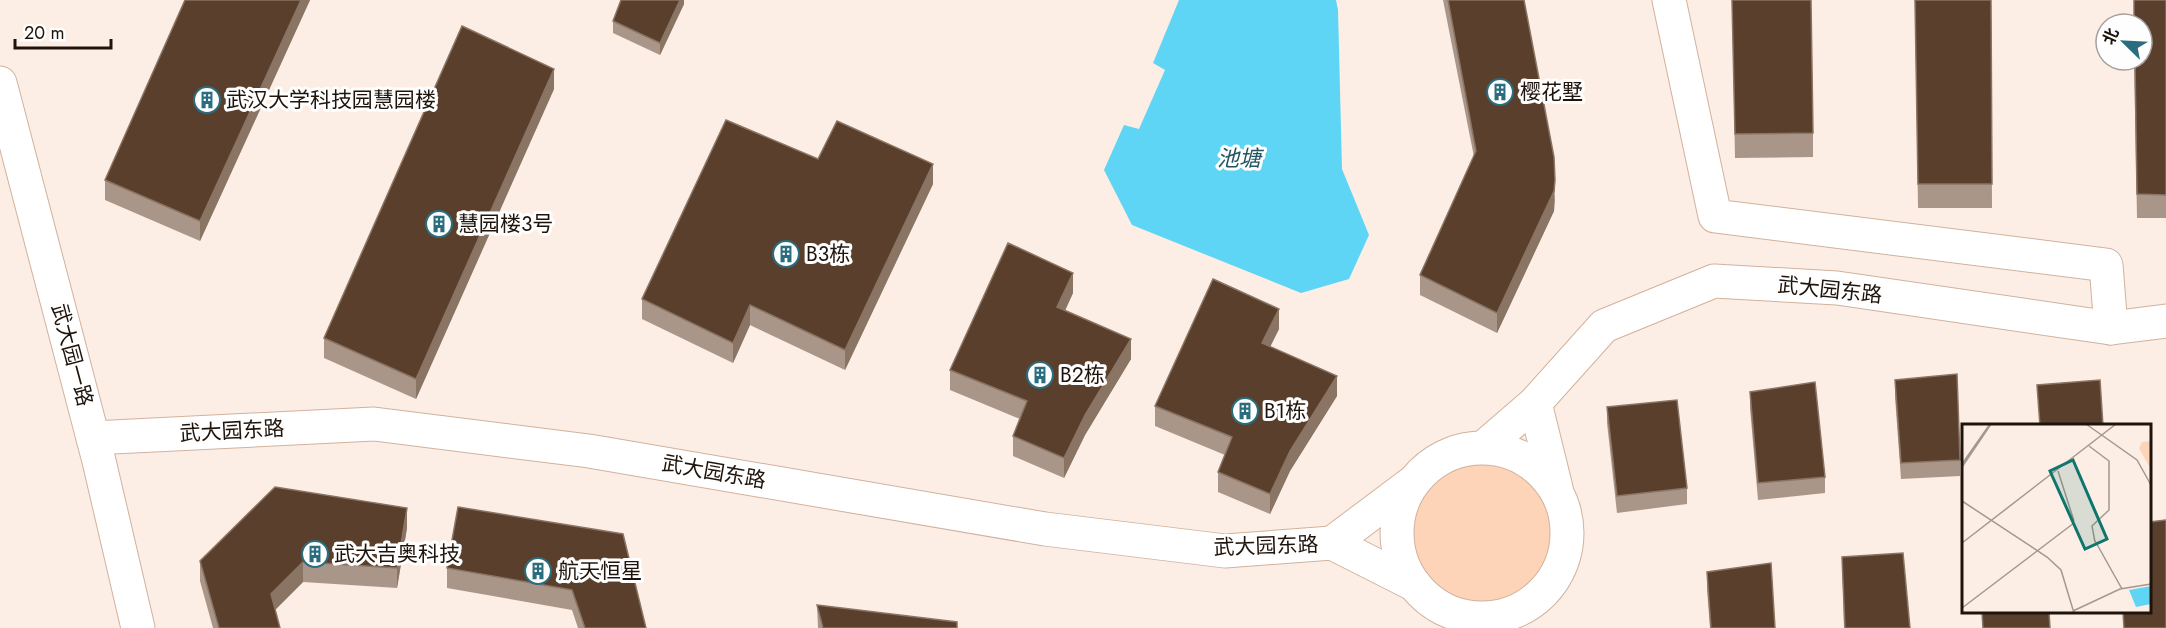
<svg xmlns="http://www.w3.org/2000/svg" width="2166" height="628" font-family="Jost,'Noto Sans SC',sans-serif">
	<rect width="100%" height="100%" fill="#fceee5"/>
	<path fill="#fdd4b8" d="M1489 460C1503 464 1520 468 1532 477 1540 483 1547 498 1550 508 1561 542 1541 584 1508 599 1496 604 1483 602 1472 600 1456 598 1442 594 1431 582 1424 575 1418 560 1413 551 1408 539 1410 526 1414 515 1427 480 1453 463 1489 460Z"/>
	<path fill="#5fd5f5" d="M1179 0H1336L1338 10 1342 169 1369 235 1349 279 1301 293 1132 225 1104 170 1124 125 1139 129 1165 70 1153 63Z"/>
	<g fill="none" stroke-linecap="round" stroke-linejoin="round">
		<defs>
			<g id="street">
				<path d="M1669 0 1715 216 2106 265 2111 328"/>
				<path d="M0 83 99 461 138 628"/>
				<path d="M1535 403 1556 488"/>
				<path d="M93 438 374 424 589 451 1045 529 1225 551 1332 543"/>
				<path d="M1484 447 1535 403 1604 326 1714 281 1837 288 2111 328 2166 321"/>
				<circle cx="1482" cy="533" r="85"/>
				<path d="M1332 543 1412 483"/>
				<path d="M1332 543 1415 585"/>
			</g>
		</defs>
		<use href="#street" stroke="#d1b29c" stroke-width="35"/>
		<use href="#street" stroke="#fff" stroke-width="33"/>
	</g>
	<g fill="#aa9688">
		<path d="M185 0H310L200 241 105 200V180Z"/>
		<path d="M684 0V4L660 55 613 33V21Z"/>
		<path d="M1443 0H1524L1555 200 1554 211 1497 333 1420 295V275L1474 157Z"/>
		<path d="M1732 0 1813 133V157L1735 158Z"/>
		<path d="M1915 0H1991L1992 208H1918Z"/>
		<path d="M2166 0V218H2137L2134 60Z"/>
		<path d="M554 89 416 399 324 358V338Z"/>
		<path d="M818 159 933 184 845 370 750 325 733 363 642 319V299Z"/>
		<path d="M1073 293 1065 311 1131 359 1085 435 1064 478 1013 456V436L1020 419 950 390V370Z"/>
		<path d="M1279 329 1270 347 1337 396 1290 471 1270 514 1218 492V472L1225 455 1155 426V406Z"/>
		<path d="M1895 380 1960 460V476L1901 479 1895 397Z"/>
		<path d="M1750 392 1825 477V493L1758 500 1750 408Z"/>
		<path d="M1607 407 1687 488V504L1617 513 1607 423Z"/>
		<path d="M458 507 646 628H578L572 610 447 588V568Z"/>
		<path d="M407 528 397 588 303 582 275 610 280 628H213L200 581V561Z"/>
		<path d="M1842 557 1910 628H1844Z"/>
		<path d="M1707 572 1775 628H1710L1707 589Z"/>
		<path d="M817 605 957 628H818Z"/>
	</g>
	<g fill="#8a7464">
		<path d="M301 0H310L200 241V221Z"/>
		<path d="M680 0H684V4L660 55V43Z"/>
		<path d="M554 69V89L416 399V379Z"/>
		<path d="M933 164V184L845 370V350Z"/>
		<path d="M1555 180 1554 211 1497 333V313Z"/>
		<path d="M1073 273V293L1057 327V307Z"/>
		<path d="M750 305V325L733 363V343Z"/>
		<path d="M1279 309V329L1262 363V343Z"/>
		<path d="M1131 339V359L1085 435 1064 478V458L1085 415Z"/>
		<path d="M1337 376V396L1290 471 1270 514V494L1290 451Z"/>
		<path d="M407 508V528L397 588V568Z"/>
		<path d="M303 562V582L271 614V594Z"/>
	</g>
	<g fill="#593f2c" stroke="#8a7464" stroke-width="1.5">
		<path d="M185 0H301L200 221 105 180Z"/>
		<path d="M621 0H680L660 43 613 21Z"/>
		<path d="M1448 0H1524L1554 157 1555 180 1554 191 1497 313 1420 275 1476 151Z"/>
		<path d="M1732 0H1811L1813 133 1735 134Z"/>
		<path d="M1915 0H1991L1992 184H1918Z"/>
		<path d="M2134 0H2166V195L2137 194 2135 60H2142V24H2134Z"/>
		<path d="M462 26 554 69 416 379 324 338Z"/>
		<path d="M726 120 818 159 837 121 933 164 845 350 750 305 733 343 642 299Z"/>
		<path d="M1008 243 1073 273 1057 307 1131 339 1085 415 1064 458 1013 436 1027 401 950 370Z"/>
		<path d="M1213 279 1279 309 1262 343 1337 376 1290 451 1270 494 1218 472 1232 437 1155 406Z"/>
		<path d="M1957 374 1960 460 1901 463 1895 380Z"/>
		<path d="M2100 380 2103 426H2040L2037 385Z"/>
		<path d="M1815 382 1825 477 1758 483 1750 392Z"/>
		<path d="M1677 400 1687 488 1617 496 1607 407Z"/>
		<path d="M275 487 407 508 397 568 303 562 271 594 280 628H219L200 561Z"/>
		<path d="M458 507 623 534 646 628H585L572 590 447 568Z"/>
		<path d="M2166 520V628H2124L2123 612H2150V522Z"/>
		<path d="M1903 553 1910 628H1845L1842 557Z"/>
		<path d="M1771 563 1775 628H1711L1707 572Z"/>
		<path d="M817 605 957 622V628H823Z"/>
		<path d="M1982 612H2049L2050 628H1983Z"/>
	</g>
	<defs>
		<symbol id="building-ring" viewBox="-11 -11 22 22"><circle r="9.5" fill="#fefefe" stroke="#2a6d7f" stroke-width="1.5"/><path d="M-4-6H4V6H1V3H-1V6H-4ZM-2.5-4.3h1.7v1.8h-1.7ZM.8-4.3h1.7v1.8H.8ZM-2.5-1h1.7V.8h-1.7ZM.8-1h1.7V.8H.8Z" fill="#2a6d7f"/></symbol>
	</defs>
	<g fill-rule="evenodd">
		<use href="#building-ring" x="1485" y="77" width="30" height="30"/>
		<use href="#building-ring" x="192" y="85" width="30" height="30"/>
		<use href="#building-ring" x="424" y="209" width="30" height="30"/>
		<use href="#building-ring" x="771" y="239" width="30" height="30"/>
		<use href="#building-ring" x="1025" y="360" width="30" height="30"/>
		<use href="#building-ring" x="1230" y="396" width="30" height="30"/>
		<use href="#building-ring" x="300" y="539" width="30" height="30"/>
		<use href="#building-ring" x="523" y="556" width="30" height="30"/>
	</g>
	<g text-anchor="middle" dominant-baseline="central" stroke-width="6" stroke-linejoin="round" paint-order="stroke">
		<g font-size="21" fill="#1f140c" stroke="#fefefe" text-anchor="start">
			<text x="1520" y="92">樱花墅</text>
			<text x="226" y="100">武汉大学科技园慧园楼</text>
			<text x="458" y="224">慧园楼3号</text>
			<text x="806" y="254">B3栋</text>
			<text x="1060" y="375">B2栋</text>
			<text x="1264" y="411">B1栋</text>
			<text x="334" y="554">武大吉奥科技</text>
			<text x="558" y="571">航天恒星</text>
		</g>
		<g font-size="21" fill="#1f140c" stroke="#fefefe">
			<text transform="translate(1830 290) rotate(6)">武大园东路</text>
			<text transform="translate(72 355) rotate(75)">武大园一路</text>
			<text transform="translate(232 431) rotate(-3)">武大园东路</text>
			<text transform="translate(714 472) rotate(10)">武大园东路</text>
			<text transform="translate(1266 546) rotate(-2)">武大园东路</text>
		</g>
		<g font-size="22" font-style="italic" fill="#225462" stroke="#fefefe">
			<text x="1239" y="158">池塘</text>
		</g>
	</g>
	<g transform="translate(1962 424)">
		<rect width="189" height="189" fill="#fceee5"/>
		<path d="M189 17V46L177 24 180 18Z" fill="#fdd4b8"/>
		<path d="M189 162V180L174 183 167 166Z" fill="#5fd5f5"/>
		<path fill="none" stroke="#a4978e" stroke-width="1.5" d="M124 0 175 36 189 61M127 22 147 37V86L130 102 133 118M0 40 28 0M0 43 29 0M96 47 112 97M0 77 85 133 99 146 112 189M132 115 160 165M0 119 154 0M0 184 112 99M111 187 158 165 189 160"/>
		<path fill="#0f766e" fill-opacity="0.15" stroke="#0f766e" stroke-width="3" d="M111 36 145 115 123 125 88 47Z"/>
		<rect width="189" height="189" fill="none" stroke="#1f140c" stroke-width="3"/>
	</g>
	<g transform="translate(2124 42) rotate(294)"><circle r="28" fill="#fefefe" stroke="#a5a09d" stroke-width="1.5"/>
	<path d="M0-4.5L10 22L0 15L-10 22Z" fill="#2a6d7f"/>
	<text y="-9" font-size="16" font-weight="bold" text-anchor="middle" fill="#1f140c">北</text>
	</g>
	<path d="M15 39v9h96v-9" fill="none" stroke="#1f140c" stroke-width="3"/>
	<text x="24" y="39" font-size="18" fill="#1f140c" stroke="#fefefe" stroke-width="4.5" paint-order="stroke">20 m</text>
</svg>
